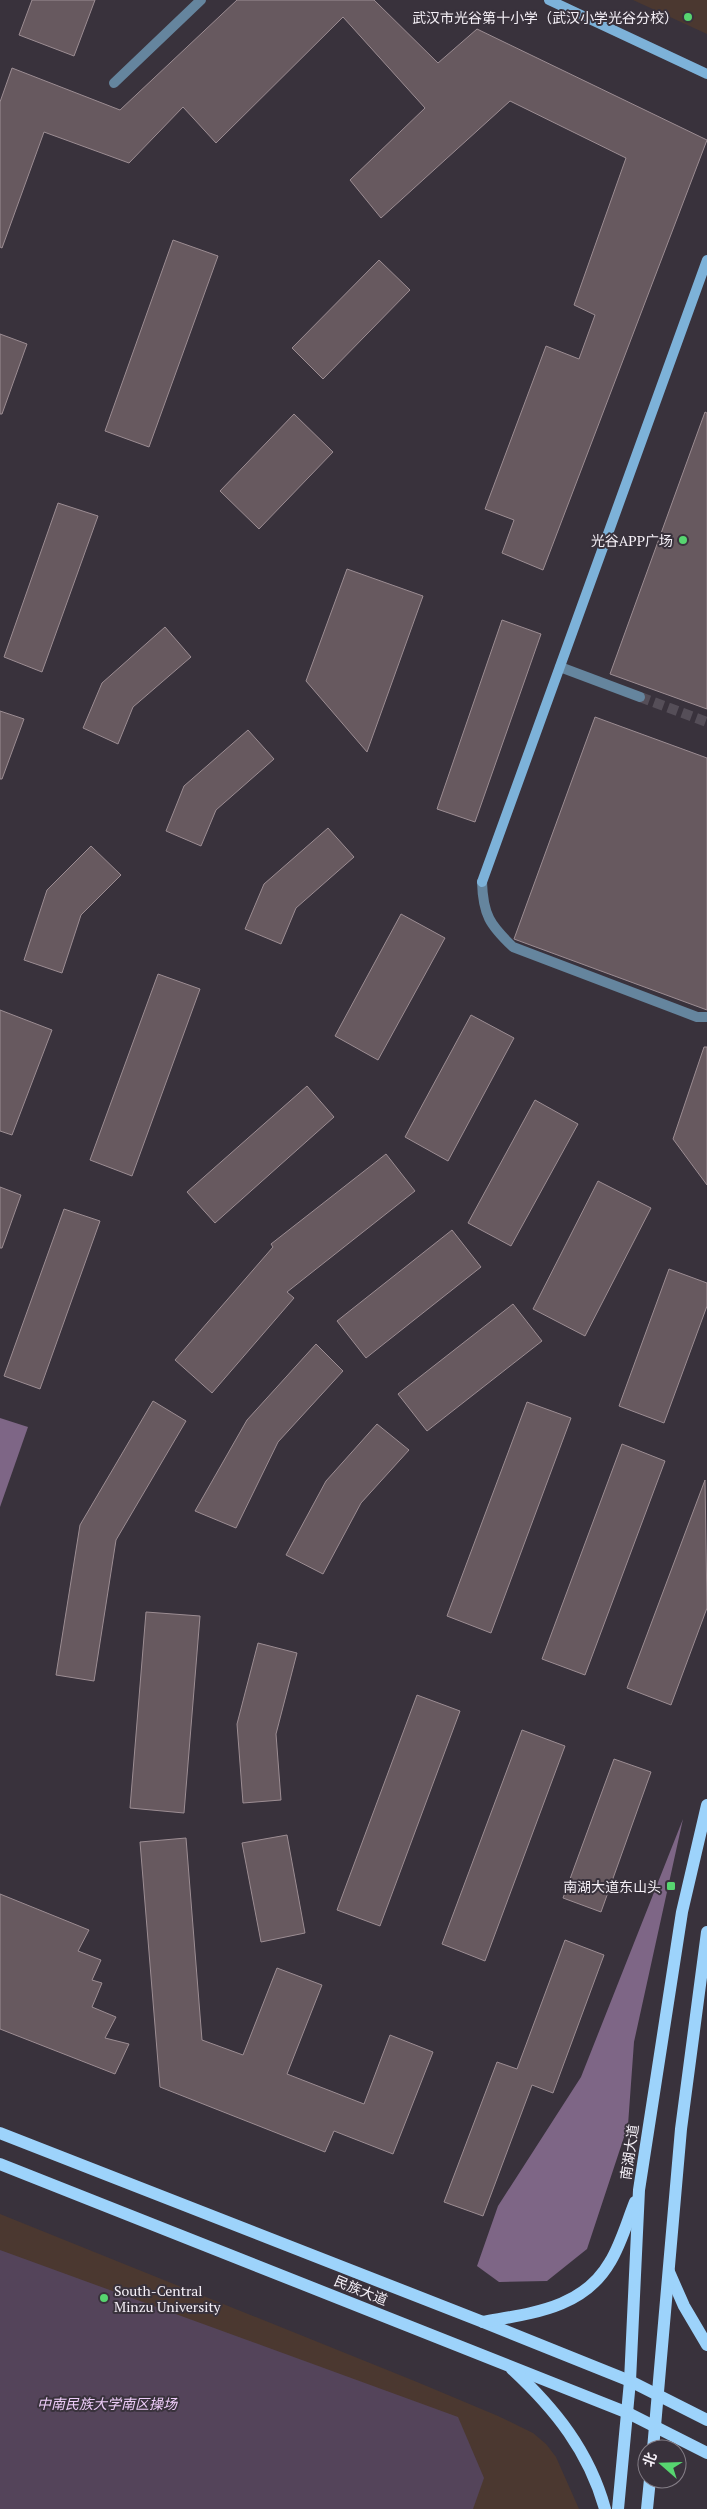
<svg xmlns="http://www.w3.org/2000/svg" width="707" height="2509" font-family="'PT Serif','Noto Sans SC',serif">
	<rect width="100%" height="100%" fill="#39323c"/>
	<g fill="#4b3830">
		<path d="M633 0H707V34Z"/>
		<path d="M0 2214 417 2382 498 2416 533 2433 546 2444 556 2457 579 2509H0Z"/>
	</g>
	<path fill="#54445a" d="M0 2250 458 2417 484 2478 473 2509H0Z"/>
	<g fill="#7e6686">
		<path d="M0 1418 28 1427 0 1507Z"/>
		<path d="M683 1819 634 2042 628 2125 587 2249 547 2281 499 2282 477 2266 498 2206 581 2077Z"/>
	</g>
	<g fill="#67595f" stroke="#9c8d93">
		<path d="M32 0H95L74 56 19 35Z"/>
		<path d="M237 0H374L438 63 477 29 707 140 543 570 502 553 514 520 485 509 546 346 579 359 595 315 574 305 626 158 510 101 381 218 350 180 425 108 343 17 216 143 183 107 129 163 44 132 2 248 0 247V102L12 68 120 110Z"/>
		<path d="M173 240 218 256 149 447 105 431Z"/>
		<path d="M379 260 410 290 323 379 292 348Z"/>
		<path d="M0 334 27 344 2 414H0Z"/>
		<path d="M705 412 707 413V709L610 674Z"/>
		<path d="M294 414 333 452 259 529 220 491Z"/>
		<path d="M58 503 98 516 42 672 4 657Z"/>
		<path d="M347 569 423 596 367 752 306 681Z"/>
		<path d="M502 620 541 634 475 822 437 809Z"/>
		<path d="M165 627 191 657 133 707 118 744 83 728 102 683Z"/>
		<path d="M0 711 24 719 2 779H0Z"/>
		<path d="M595 717 707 758V1010L514 939Z"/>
		<path d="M248 730 274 759 216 810 201 846 166 831 184 786Z"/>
		<path d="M328 828 354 857 296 908 281 944 245 929 264 884Z"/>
		<path d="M91 846 121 875 81 915 62 973 24 960 47 890Z"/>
		<path d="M401 914 445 938 378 1060 335 1036Z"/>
		<path d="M158 974 200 989 132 1176 90 1160Z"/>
		<path d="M0 1010 52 1030 12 1135 0 1131Z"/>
		<path d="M471 1015 514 1038 448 1161 405 1137Z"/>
		<path d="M704 1047H707V1185L673 1139Z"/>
		<path d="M307 1086 334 1117 215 1223 187 1192Z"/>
		<path d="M535 1100 578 1124 511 1246 468 1223Z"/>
		<path d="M386 1154 415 1191 287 1292 294 1298 212 1393 175 1360 273 1247 271 1244Z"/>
		<path d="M598 1181 651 1208 585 1336 533 1309Z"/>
		<path d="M0 1187 21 1195 2 1248H0Z"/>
		<path d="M64 1209 100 1221 40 1389 4 1376Z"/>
		<path d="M452 1230 481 1267 366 1358 337 1321Z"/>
		<path d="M669 1269 707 1283V1306L664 1423 619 1406Z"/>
		<path d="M513 1304 542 1341 427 1431 398 1394Z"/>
		<path d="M316 1344 343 1371 278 1442 236 1528 195 1511 247 1420Z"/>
		<path d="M153 1401 186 1421 116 1540 94 1681 56 1675 80 1525Z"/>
		<path d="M527 1402 571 1418 491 1633 447 1616Z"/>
		<path d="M377 1424 409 1450 361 1503 323 1574 286 1555 326 1481Z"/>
		<path d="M622 1444 665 1461 585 1675 542 1659Z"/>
		<path d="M705 1480 707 1608 671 1705 627 1688Z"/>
		<path d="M146 1612 200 1616 184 1813 130 1808Z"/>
		<path d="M258 1643 297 1653 276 1734 281 1800 243 1803 237 1724Z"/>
		<path d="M417 1695 460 1711 380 1926 337 1910Z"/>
		<path d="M522 1730 565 1746 485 1961 442 1944Z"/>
		<path d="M614 1759 651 1772 601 1912 563 1898Z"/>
		<path d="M287 1835 305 1933 261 1942 242 1843Z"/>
		<path d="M186 1838 202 2040 243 2055 277 1968 322 1985 287 2074 364 2104 390 2035 433 2052 393 2154 334 2131 325 2152 160 2087 140 1842Z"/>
		<path d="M0 1894 89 1930 78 1951 101 1960 92 1980 102 1983 92 2007 116 2017 105 2038 129 2044 115 2074 0 2029Z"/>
		<path d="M565 1940 604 1955 553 2093 532 2085 483 2216 444 2202 497 2062 517 2069Z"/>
	</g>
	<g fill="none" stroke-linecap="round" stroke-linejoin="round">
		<path stroke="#554e58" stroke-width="10" stroke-dasharray="10 5" stroke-linecap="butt" d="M640 697 707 722"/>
		<path stroke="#65859e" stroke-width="10" d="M482 882C483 915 490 925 513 947L697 1017H707"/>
		<g stroke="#65859e" stroke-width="10">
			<path d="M114 83 201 0"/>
			<path d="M560 667 640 697"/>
		</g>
		<g stroke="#7db2d9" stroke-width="10">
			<path d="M549 0 707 74"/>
			<path d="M482 882 707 260"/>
		</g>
		<g stroke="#9dd3fb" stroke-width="12">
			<path d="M0 2133 483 2322 630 2381 707 2420"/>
			<path d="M0 2164 628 2413 707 2453"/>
			<path d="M669 2272 684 2306 707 2345"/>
			<path d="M483 2322C531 2313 583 2309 610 2262 621 2244 627 2222 635 2202"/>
			<path d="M512 2369C555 2409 589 2451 605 2509"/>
			<path d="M653 2449 681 2129 707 1932"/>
			<path d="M618 2509 630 2381 639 2190 682 1912 707 1805"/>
			<path d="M647 2509 650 2479"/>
		</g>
	</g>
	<g fill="#57d570" stroke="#39323c" stroke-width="2">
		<circle cx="688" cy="17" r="5"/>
		<circle cx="683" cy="540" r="5"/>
		<rect x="666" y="1881" width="10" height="10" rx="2.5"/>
		<circle cx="104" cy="2298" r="5"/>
	</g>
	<g text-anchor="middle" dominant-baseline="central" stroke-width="4" stroke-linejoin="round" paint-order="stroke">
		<g font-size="14" fill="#f5f0f7" stroke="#39323c" text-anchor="end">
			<text x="678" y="17">武汉市光谷第十小学（武汉小学光谷分校）</text>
			<text x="673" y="540">光谷APP广场</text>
			<text x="661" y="1886">南湖大道东山头</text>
			<text x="114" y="2290" text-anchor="start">South-Central<tspan x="114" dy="16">Minzu University</tspan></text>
		</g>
		<g font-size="14" fill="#f5f0f7" stroke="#39323c">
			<text transform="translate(629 2152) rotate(-82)">南湖大道</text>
			<text transform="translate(361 2290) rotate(22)">民族大道</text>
		</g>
		<g font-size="14" font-style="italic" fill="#eecdf9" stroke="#39323c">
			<text x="107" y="2403">中南民族大学南区操场</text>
		</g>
	</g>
	<g transform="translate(662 2464) rotate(290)"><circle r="24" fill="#39323c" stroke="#847e87"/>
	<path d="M0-4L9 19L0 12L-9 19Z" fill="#57d570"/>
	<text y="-8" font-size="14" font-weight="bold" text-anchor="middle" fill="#f5f0f7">北</text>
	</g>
</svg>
